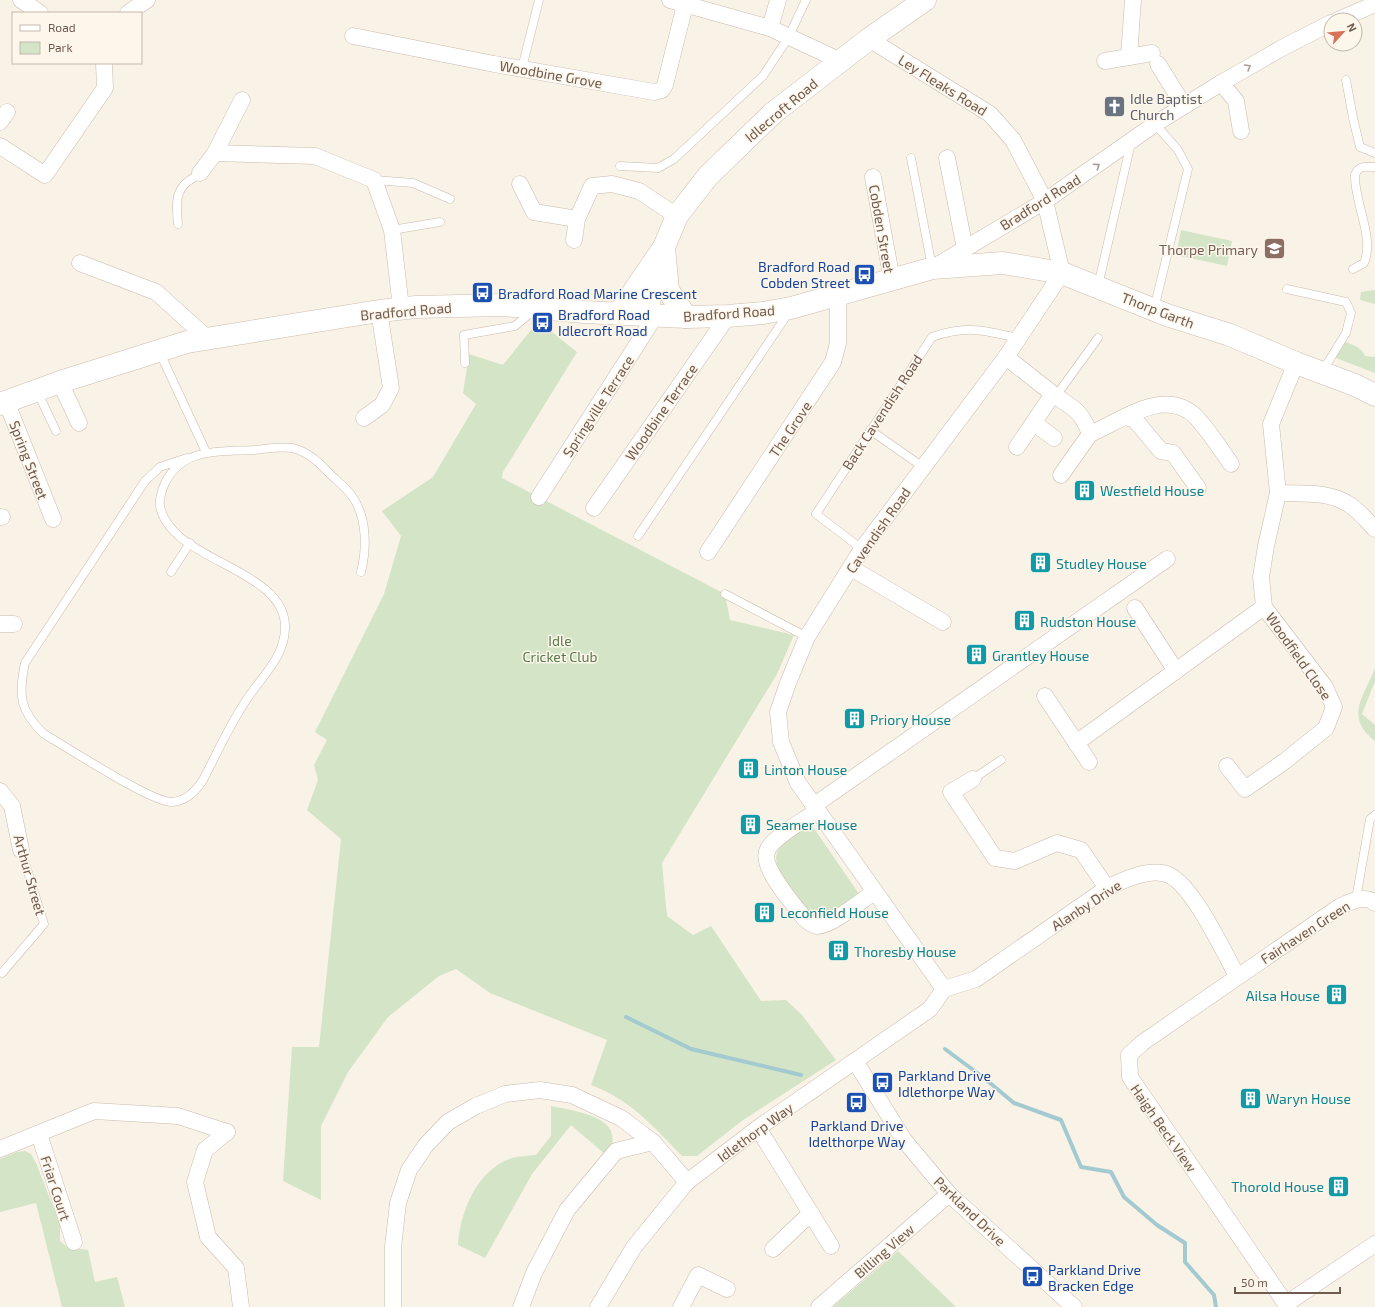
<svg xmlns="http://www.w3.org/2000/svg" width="1375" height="1307" font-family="'Exo 2',sans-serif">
	<rect width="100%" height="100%" fill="#f9f2e6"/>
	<g fill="#d3e5c6">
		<path d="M1181 230 1232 241 1227 266 1176 255Z"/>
		<path d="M1375 290V304L1360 300 1361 292Z"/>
		<path d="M538 321 577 352 503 472 502 478 725 594 730 620 794 635 777 674 662 863 667 916 693 935 711 926 761 1001 786 1000 802 1015 836 1060 743 1120 697 1156H682C652 1125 632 1101 591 1085L607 1040 490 993 456 969 439 976 388 1017 348 1072 321 1126V1200L283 1181 292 1047H319L341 839 307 810 318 780 314 765 327 740 315 732 384 594 401 536 382 511 433 477 476 404 463 393 469 354 503 365Z"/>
		<path d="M1345 342C1354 345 1361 347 1365 356L1375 357V373L1336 358Z"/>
		<path d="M1375 668V681L1362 714 1375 725V741C1344 716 1364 697 1375 668Z"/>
		<path d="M811 824 859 894C846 902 830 918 813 917 802 904 766 866 779 849 786 838 801 832 811 824Z"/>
		<path d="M551 1106C568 1110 609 1114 612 1135 614 1144 612 1149 606 1155L571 1125 532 1174 485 1258 458 1245C460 1212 477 1169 512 1158 519 1156 528 1156 536 1155L551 1136Z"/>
		<path d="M25 1151 31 1154 36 1163 60 1224V1241L67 1247 88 1250 95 1282 117 1277 125 1307H62L36 1203 0 1212V1159L17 1152Z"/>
		<path d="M898 1251 956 1307H833L835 1305Z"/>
	</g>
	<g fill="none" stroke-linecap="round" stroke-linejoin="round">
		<g stroke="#a4cad1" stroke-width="4">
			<path d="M626 1017 691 1049 801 1075"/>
			<path d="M945 1049 984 1078 1014 1103 1061 1120 1081 1167 1111 1172 1124 1197 1157 1225 1185 1243V1262L1214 1295 1216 1307"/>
		</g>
		<defs>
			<g id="lane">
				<path d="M522 68 539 0"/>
				<path d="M1346 80 1353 118 1360 147 1375 153"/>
				<path d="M911 158 932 267"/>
				<path d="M620 166 658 168 674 159 763 76 788 38 806 0"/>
				<path d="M374 180 413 183 450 199"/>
				<path d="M178 224C177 211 174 195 185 184 189 180 195 177 200 173"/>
				<path d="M392 230 440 222"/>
				<path d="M1353 269 1364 263C1375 238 1354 202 1355 175 1358 165 1366 167 1375 167"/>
				<path d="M1098 286 1131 143"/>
				<path d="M1287 289 1346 302 1351 313 1346 333 1322 372"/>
				<path d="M1154 309 1188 169 1178 150 1155 124"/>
				<path d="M159 351 206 452"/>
				<path d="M465 363 464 335 515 326 533 311"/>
				<path d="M37 391 56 431"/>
				<path d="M1056 396 1098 338"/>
				<path d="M870 430 923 467"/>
				<path d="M187 458 160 467 145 481 25 663C18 696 20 711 44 734 67 747 152 803 172 802 187 801 196 791 203 780 217 753 230 724 247 699 262 676 284 658 285 629 288 568 170 562 160 506 159 499 162 490 165 483 183 447 220 452 254 450 266 449 280 446 292 448 306 451 318 461 328 472 336 480 345 487 352 496 367 517 367 548 361 572"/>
				<path d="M638 536 789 312"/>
				<path d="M862 549 816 514 932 337C968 325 983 330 1018 338"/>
				<path d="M171 572 190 543"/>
				<path d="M725 594 807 637"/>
				<path d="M973 779 1001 760"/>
				<path d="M1356 899 1370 819 1375 815"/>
				<path d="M2 973 44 924 21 850"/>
			</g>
			<g id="street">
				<path d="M21 0 40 13"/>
				<path d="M670 0 770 28 841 61"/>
				<path d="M128 13 147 0"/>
				<path d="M1338 20 1375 4"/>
				<path d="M770 28 778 0"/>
				<path d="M353 36 494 64 654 92 662 90 665 85 685 5"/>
				<path d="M869 39 990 114 1013 140 1045 201 1062 273 1006 357 862 549 807 637 788 683 778 712 781 742 798 783 944 989"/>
				<path d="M1129 57 1133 0"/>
				<path d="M1105 61 1152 53"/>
				<path d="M1158 64 1184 106"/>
				<path d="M1221 83 1236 101 1241 131"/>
				<path d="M0 122 7 112"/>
				<path d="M0 146 45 175 105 88 104 63"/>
				<path d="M215 153 315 156 374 180 392 230 401 308"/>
				<path d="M947 158 965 249"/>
				<path d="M200 173 215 153 242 100"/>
				<path d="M873 177 892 280"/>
				<path d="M520 184 534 212 577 219"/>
				<path d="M574 240 577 219 592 186 612 184 639 191 677 216"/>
				<path d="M80 263 156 292 207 338"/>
				<path d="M936 266 1045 201 1155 124 1221 83 1282 48 1331 23"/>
				<path d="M1006 357 1053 394 1017 447"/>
				<path d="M60 382 79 423"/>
				<path d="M1053 394C1073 409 1080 408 1090 434 1121 421 1165 386 1196 417 1209 431 1220 448 1231 464"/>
				<path d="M6 401 53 519"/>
				<path d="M1126 417 1135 420 1161 451 1173 453 1198 488"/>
				<path d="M364 418 382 405 391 388 379 311"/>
				<path d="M1034 423 1054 438"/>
				<path d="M1061 475 1090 434"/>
				<path d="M1278 493C1303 494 1329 491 1350 505 1359 511 1367 521 1375 529"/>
				<path d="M539 497 656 315"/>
				<path d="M594 508 728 316"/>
				<path d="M0 517H2"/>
				<path d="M708 552 833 362 838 343V294"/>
				<path d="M851 568 943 622"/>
				<path d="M1135 608 1176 671"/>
				<path d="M0 624H14"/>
				<path d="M1045 696 1089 762"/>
				<path d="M1076 743 1264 607"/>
				<path d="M1227 766 1245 789 1285 761 1326 728 1334 707 1325 687 1264 607 1261 577 1266 546 1278 493 1271 424 1296 363"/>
				<path d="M973 779 951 792 995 858 1015 861 1057 843 1081 850 1107 888"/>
				<path d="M0 791 12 806 21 850"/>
				<path d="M813 806 1167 559"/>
				<path d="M817 811C803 821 776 835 768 849 758 866 794 904 804 918 808 922 812 925 817 926 832 926 862 900 874 892"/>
				<path d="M944 989 976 979 1107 888C1123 880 1151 867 1169 875 1193 886 1224 952 1237 976"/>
				<path d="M855 1061 904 1140 949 1194 1074 1307"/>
				<path d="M758 1128 831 1246"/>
				<path d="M227 1132 205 1150 195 1182 208 1237 236 1268 241 1307"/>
				<path d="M39 1134 74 1242"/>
				<path d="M0 1149 94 1111 178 1116 227 1132"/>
				<path d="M773 1249 811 1213"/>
				<path d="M1286 1304 1375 1244"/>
				<path d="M393 1307V1247L398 1203 409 1170 426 1145 448 1122 476 1106 505 1094 540 1090 572 1095 621 1118 653 1142 687 1182"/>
				<path d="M521 1307 534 1273 567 1210 616 1151 653 1142"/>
				<path d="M598 1307 634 1247 687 1182 758 1128 930 1009 944 989"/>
				<path d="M681 1307 698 1275 727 1289"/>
				<path d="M819 1307 949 1194"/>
				<path d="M1288 1307 1130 1077 1129 1055 1142 1043 1339 907C1350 902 1365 894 1375 903"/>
			</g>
			<g id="secondary">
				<path d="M664 247 668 290 686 317"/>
				<path d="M619 313 664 247 677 216 708 176 773 113 869 39 925 0"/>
				<path d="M646 314 659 263"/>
				<path d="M0 404 60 382 187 342 379 311 416 307 503 305 584 312 686 317 728 316 763 313 791 308 933 268 1003 263 1062 273 1167 315 1230 335 1296 363 1355 385 1375 395"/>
			</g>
		</defs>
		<use href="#lane" stroke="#cabaad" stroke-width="9"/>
		<use href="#street" stroke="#cabaad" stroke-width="17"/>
		<use href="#secondary" stroke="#cebcae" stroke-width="23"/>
		<use href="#lane" stroke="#fff" stroke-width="8"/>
		<use href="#street" stroke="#fff" stroke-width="16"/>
		<use href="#secondary" stroke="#fff" stroke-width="22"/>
	</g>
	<defs><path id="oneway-chevron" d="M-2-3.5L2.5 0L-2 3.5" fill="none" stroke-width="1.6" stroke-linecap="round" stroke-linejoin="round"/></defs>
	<g stroke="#a99c95">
		<use href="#oneway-chevron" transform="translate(1248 67) rotate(-30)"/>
		<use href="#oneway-chevron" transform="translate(1097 166) rotate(-34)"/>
	</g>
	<defs>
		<symbol id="church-square" viewBox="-11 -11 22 22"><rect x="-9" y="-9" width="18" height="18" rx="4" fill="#6b7280" stroke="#fdf6eb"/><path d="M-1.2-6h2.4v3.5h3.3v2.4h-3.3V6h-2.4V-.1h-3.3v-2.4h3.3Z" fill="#fff"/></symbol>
		<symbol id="school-square" viewBox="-11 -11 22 22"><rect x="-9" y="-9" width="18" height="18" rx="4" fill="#8d6e63" stroke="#fdf6eb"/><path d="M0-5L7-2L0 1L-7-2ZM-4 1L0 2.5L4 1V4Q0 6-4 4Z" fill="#fff"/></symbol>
		<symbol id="bus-square" viewBox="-11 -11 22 22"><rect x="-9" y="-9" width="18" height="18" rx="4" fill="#1a4fb4" stroke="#fdf6eb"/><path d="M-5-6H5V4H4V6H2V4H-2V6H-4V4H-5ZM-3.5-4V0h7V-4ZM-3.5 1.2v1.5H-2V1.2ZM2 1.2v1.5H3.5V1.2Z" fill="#fff"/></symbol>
		<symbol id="building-square" viewBox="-11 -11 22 22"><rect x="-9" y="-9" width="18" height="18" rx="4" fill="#0f9aa8" stroke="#fdf6eb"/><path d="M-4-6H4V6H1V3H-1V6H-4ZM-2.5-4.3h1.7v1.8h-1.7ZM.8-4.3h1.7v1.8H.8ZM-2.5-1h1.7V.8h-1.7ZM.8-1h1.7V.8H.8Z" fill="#fff"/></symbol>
	</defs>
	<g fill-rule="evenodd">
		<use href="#church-square" x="1102" y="94" width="25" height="25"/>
		<use href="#school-square" x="1262" y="236" width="25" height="25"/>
		<use href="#bus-square" x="852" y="262" width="25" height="25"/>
		<use href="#bus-square" x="470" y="280" width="25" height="25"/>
		<use href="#bus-square" x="530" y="310" width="25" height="25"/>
		<use href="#building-square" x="1072" y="478" width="25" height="25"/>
		<use href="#building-square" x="1028" y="550" width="25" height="25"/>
		<use href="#building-square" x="1012" y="608" width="25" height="25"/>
		<use href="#building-square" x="964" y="642" width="25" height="25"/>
		<use href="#building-square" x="842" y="706" width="25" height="25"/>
		<use href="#building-square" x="736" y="756" width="25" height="25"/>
		<use href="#building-square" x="738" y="812" width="25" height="25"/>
		<use href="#building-square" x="752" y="900" width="25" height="25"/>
		<use href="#building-square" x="826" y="938" width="25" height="25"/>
		<use href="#building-square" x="1324" y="982" width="25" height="25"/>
		<use href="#bus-square" x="870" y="1070" width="25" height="25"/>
		<use href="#building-square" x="1238" y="1086" width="25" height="25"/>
		<use href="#bus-square" x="844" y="1090" width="25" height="25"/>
		<use href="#building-square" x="1326" y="1174" width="25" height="25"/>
		<use href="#bus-square" x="1020" y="1264" width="25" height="25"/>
	</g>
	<g text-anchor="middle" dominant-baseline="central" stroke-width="3" stroke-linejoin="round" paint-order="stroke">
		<g font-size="14" fill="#705a4e" stroke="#fdf6eb">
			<text transform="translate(551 74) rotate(10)">Woodbine Grove</text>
			<text transform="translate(943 85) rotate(32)">Ley Fleaks Road</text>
			<text transform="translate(781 110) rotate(-40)">Idlecroft Road</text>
			<text transform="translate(1040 202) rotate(-32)">Bradford Road</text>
			<text transform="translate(882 229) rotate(80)">Cobden Street</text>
			<text transform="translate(1158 310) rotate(21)">Thorp Garth</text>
			<text transform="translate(406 311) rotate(-5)">Bradford Road</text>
			<text transform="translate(729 313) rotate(-4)">Bradford Road</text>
			<text transform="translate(598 406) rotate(-57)">Springville Terrace</text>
			<text transform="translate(661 412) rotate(-55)">Woodbine Terrace</text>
			<text transform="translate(882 412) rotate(-57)">Back Cavendish Road</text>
			<text transform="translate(790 429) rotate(-56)">The Grove</text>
			<text transform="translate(29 460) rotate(69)">Spring Street</text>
			<text transform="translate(878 530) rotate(-55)">Cavendish Road</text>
			<text transform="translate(1299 656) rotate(55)">Woodfield Close</text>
			<text transform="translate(30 875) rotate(74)">Arthur Street</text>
			<text transform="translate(1086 905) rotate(-33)">Alanby Drive</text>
			<text transform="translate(1305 932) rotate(-33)">Fairhaven Green</text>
			<text transform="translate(1164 1128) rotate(55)">Haigh Beck View</text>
			<text transform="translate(755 1132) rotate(-36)">Idlethorp Way</text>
			<text transform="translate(56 1188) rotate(72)">Friar Court</text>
			<text transform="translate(970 1211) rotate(44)">Parkland Drive</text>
			<text transform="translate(884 1251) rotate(-41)">Billing View</text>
		</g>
		<g font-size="14" fill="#5b616d" stroke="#fdf6eb" text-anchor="start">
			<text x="1130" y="98">Idle Baptist<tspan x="1130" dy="16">Church</tspan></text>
		</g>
		<g font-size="14" fill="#785e54" stroke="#fdf6eb" text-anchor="end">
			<text x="1258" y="249">Thorpe Primary</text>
		</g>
		<g font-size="14" fill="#164399" stroke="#fdf6eb" text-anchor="start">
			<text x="850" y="266" text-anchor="end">Bradford Road<tspan x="850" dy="16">Cobden Street</tspan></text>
			<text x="498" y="293">Bradford Road Marine Crescent</text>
			<text x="558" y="314">Bradford Road<tspan x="558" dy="16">Idlecroft Road</tspan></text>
			<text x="898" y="1075">Parkland Drive<tspan x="898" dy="16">Idlethorpe Way</tspan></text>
			<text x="857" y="1125" text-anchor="middle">Parkland Drive<tspan x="857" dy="16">Idelthorpe Way</tspan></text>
			<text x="1048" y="1269">Parkland Drive<tspan x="1048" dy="16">Bracken Edge</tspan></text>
		</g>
		<g font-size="14" fill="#0d838f" stroke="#fdf6eb" text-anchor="start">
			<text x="1100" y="490">Westfield House</text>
			<text x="1056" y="563">Studley House</text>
			<text x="1040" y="621">Rudston House</text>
			<text x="992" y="655">Grantley House</text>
			<text x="870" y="719">Priory House</text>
			<text x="764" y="769">Linton House</text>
			<text x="766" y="824">Seamer House</text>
			<text x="780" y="912">Leconfield House</text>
			<text x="854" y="951">Thoresby House</text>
			<text x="1320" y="995" text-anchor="end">Ailsa House</text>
			<text x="1266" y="1098">Waryn House</text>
			<text x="1324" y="1186" text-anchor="end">Thorold House</text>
		</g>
		<g font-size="14" fill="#587a4a" stroke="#fdf6eb">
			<text x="560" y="640">Idle<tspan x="560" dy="16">Cricket Club</tspan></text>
		</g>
	</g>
	<rect x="12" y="12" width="130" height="52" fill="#fdf6eb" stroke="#c5b8ac"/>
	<rect x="20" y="25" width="20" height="6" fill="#ffffff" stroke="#c5b8ac"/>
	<text x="48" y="32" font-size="12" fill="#705a4e">Road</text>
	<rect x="20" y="42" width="20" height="12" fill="#d3e5c6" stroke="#c5b8ac"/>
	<text x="48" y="52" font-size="12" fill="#705a4e">Park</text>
	<g transform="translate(1343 32) rotate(63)"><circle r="19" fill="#fdf6eb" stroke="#c5b8ac"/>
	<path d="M0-3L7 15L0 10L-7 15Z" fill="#d67459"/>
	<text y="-6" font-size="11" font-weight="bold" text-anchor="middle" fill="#705a4e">N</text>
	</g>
	<path d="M1235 1287v6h105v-6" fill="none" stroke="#705a4e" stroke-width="2"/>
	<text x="1241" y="1287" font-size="12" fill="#705a4e" stroke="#fdf6eb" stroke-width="3" paint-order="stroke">50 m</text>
</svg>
